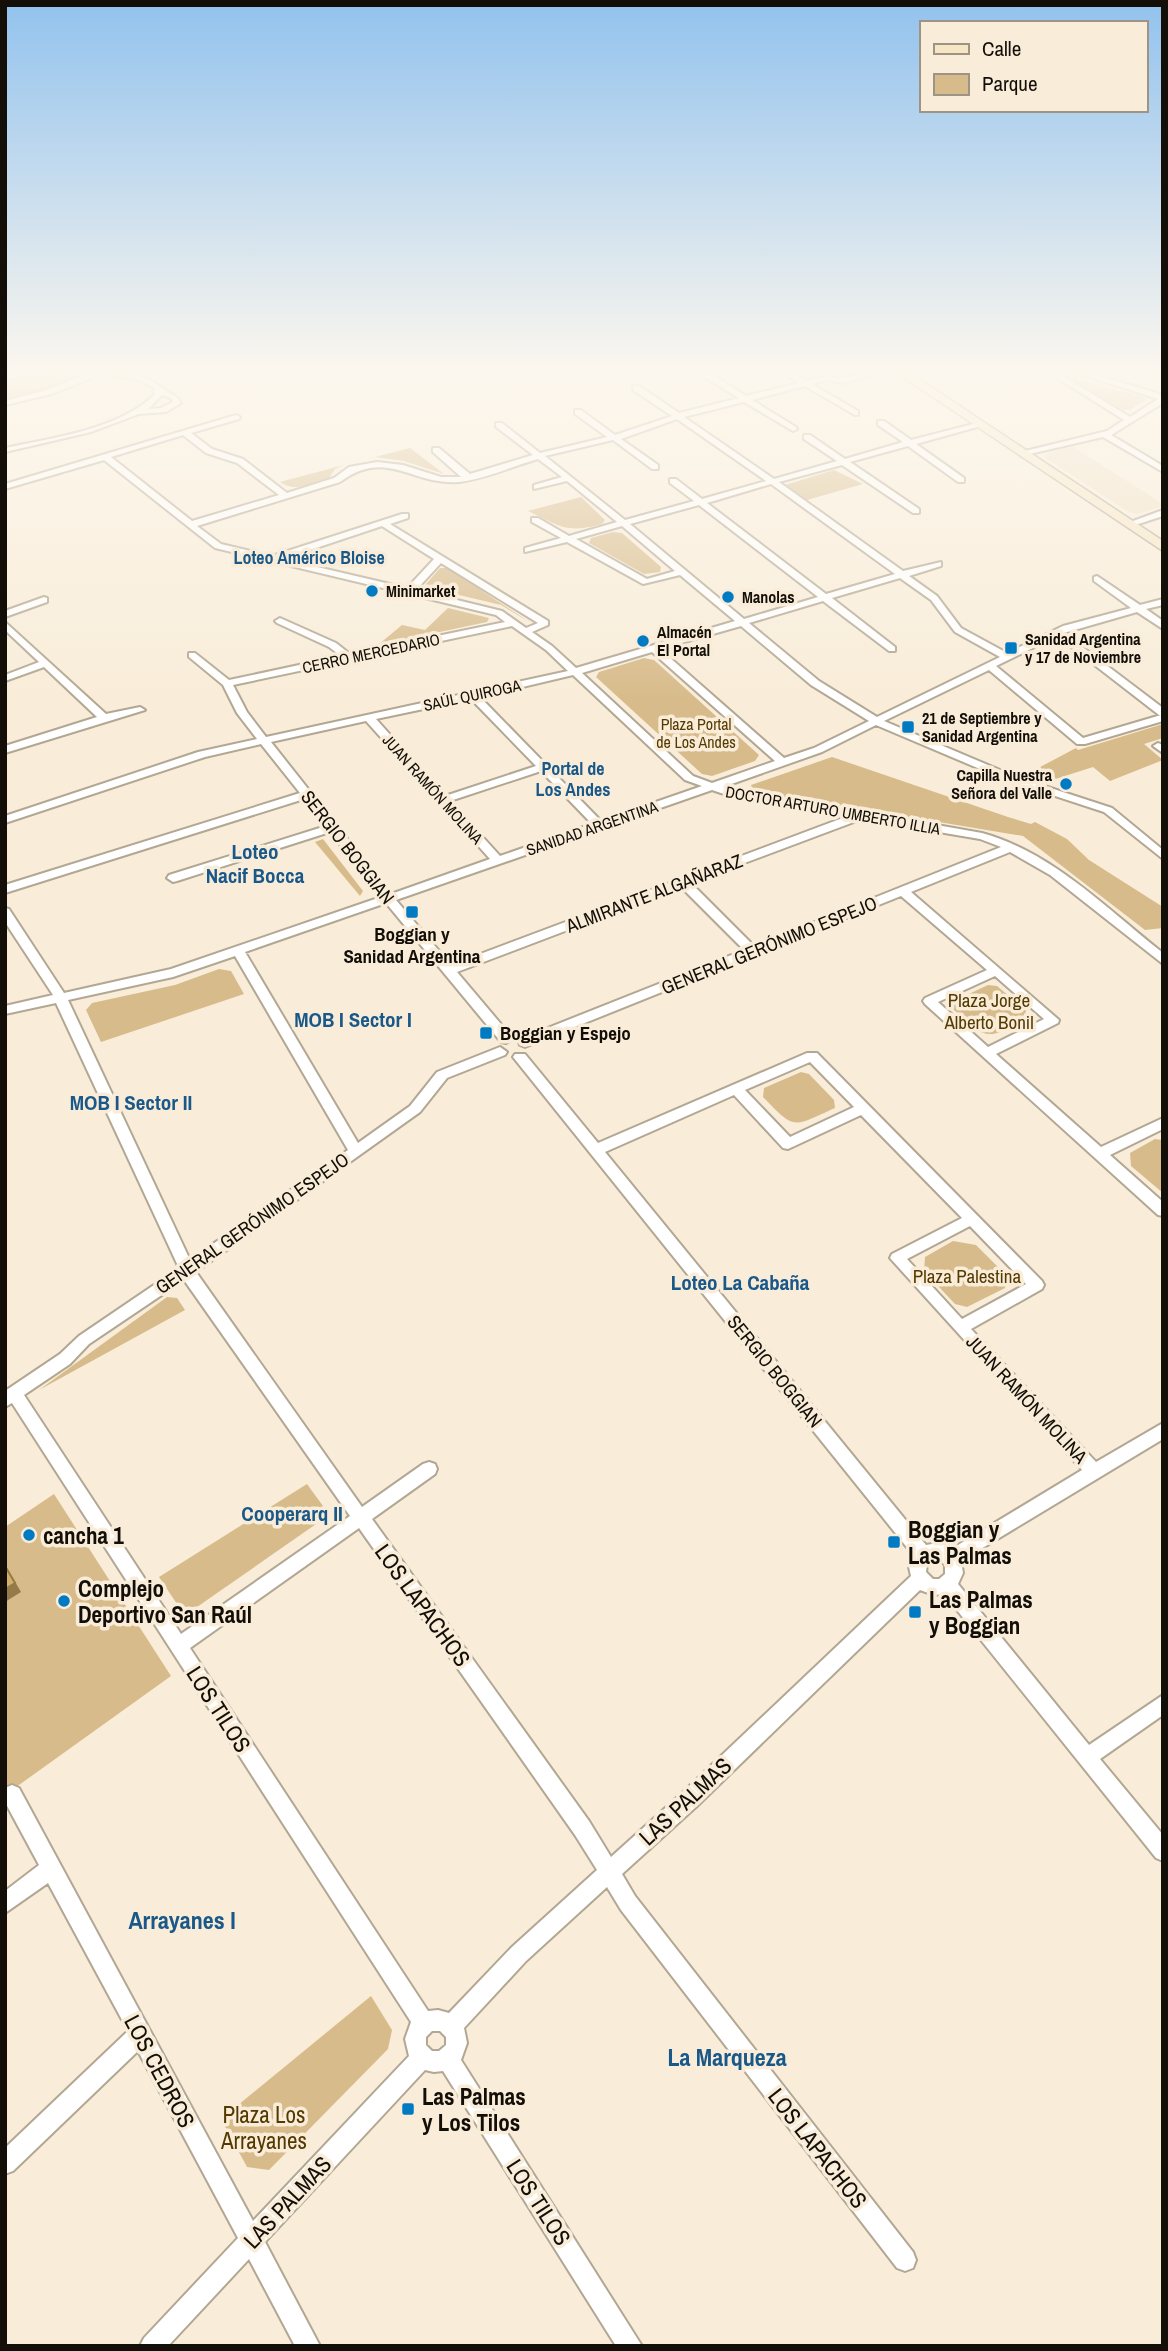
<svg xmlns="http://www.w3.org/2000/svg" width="1168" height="2351" font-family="'Archivo Narrow',sans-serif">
	<rect width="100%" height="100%" fill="#f9edd9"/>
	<path fill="#efe0c5" d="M1072 446 1163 504V506L1138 514 1129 512 1044 457 1045 454Z"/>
	<g fill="#d7bb8a">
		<path d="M43 371H95L57 387 5 401V380Z"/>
		<path d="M1066 376 1143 397 1146 400 1130 410H1123Z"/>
		<path d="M410 448 444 474 404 461 375 457Z"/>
		<path d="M344 465 335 469 329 478C313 483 295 493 280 482Z"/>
		<path d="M834 470 863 484 807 500 785 485Z"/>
		<path d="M581 497 605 520 602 524C566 534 560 526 528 511Z"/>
		<path d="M613 532 622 533 661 567 660 572 644 574 589 543 591 538Z"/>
		<path d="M440 568H447L531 623 501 605 430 588 426 584Z"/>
		<path d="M448 608 489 618 487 622 378 645 402 625 425 630Z"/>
		<path d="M644 658 654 660 759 755 755 761 712 776 702 774 596 677 599 672Z"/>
		<path d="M1163 724V738L1144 744 1163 760 1110 781 1093 767 1046 782 1027 774 1076 748 1078 750Z"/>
		<path d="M832 757 1008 817 1031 824 1035 822 1067 839 1089 860 1163 907V928L1145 930 1023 836 753 791 751 785Z"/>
		<path d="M323 839 363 891 360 896 315 842Z"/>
		<path d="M219 969 231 971 244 994 101 1042 86 1010 92 1003 175 985Z"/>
		<path d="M988 985 997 986 1026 1010 1025 1021C983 1041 987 1039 953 1009L954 1001Z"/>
		<path d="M801 1072 809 1074 834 1100 835 1108C792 1127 796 1131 763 1097L764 1088Z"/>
		<path d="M1155 1139 1163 1140V1193L1131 1166 1130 1153Z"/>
		<path d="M953 1241 976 1245 1007 1276 1005 1288 967 1307 955 1304 924 1271 925 1257Z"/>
		<path d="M167 1297 177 1298 185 1310 39 1390Z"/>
		<path d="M307 1484 323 1506 319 1522 197 1607H179L159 1577Z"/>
		<path d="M54 1494 171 1676 5 1795V1527Z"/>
		<path d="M371 1996 392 2030 388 2049 269 2170 247 2167 221 2119Z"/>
	</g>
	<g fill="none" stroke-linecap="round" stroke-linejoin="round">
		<defs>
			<g id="street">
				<path d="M23 371H38L5 380V376Z"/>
				<path d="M93 371C126 371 137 371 164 389 171 395 176 394 181 403L166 412 139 414 91 432 5 452V448C52 438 121 429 155 394L154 388 140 380 103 373 52 394 5 405V401L46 390ZM162 395 171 398 173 402 161 408 148 409Z"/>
				<path d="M782 371H791L807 381 823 377 827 371H834L831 377C850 380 870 371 889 371L842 383 827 380 812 384 858 411V415H855L805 386 752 400 796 427 797 429 793 431 744 402 684 417 774 479 837 461 804 439V435H810L845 459 903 442 878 425V421H884L911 440 981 422V426L916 444 964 478V482H958L908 446 850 462 919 509V513H913L842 465 779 482 903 571 941 562V566L909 576 937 596 961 628 1007 653 1063 626 1131 608 1094 581V577L1097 576 1140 605 1163 599V605L1146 609 1163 621V629L1137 612 1064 633 1163 708V721L1085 744H1077L989 670 884 721 1014 776 1112 808 1163 850V859L1104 812 1006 780 876 725 822 752 723 787 982 833C1052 852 1107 909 1163 953V964L1050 875 1010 852 911 892 1059 1020 1058 1023 996 1054 1101 1147 1163 1118V1129L1110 1155 1163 1202V1216L1158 1215 925 1004 923 1001 925 998 987 970 901 896 525 1047 520 1045 519 1042 520 1039 744 950 681 887 457 972 511 1036 512 1039 506 1043 501 1042 386 903 245 952 358 1143 410 1106 437 1072 500 1047 507 1052 505 1055 447 1078 420 1112 196 1272 362 1507 423 1464 429 1462 435 1464 437 1469 435 1474 372 1519 589 1821 611 1857 683 1792 911 1576 909 1567 913 1555 513 1057 515 1054H525L598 1143 807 1053H817L1042 1281 1044 1285 1042 1289 971 1329 1096 1462 1163 1423V1439L961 1561 963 1573 958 1584 1089 1745 1163 1695V1715L1100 1759 1163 1835V1861L1156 1858 944 1594 934 1595 920 1590 697 1806 622 1874 635 1896 913 2252 916 2260 913 2268 905 2271 897 2268 621 1910 607 1887 526 1961 464 2028 467 2043 461 2060 642 2346H616L443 2071 434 2072 425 2070 265 2242 320 2346H295L249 2259 168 2346H140L144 2338 238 2238 138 2051 13 2171 5 2174V2148L128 2031 48 1883 5 1913V1891L39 1865 5 1802V1788L12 1785 19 1788 253 2221 409 2056 405 2039 411 2022 12 1403 5 1407V1391L60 1354 79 1336 179 1268 56 1003 5 1014V1006L53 995 5 922V908L9 909 64 993 171 969 381 897 330 832 177 881 173 882 167 878 169 875 326 826 304 799 5 893V885L300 793 261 744 205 757 5 823V816L198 752 257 739 237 713 223 685 189 657V653H195L229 680 341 656 329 647 277 623 275 621 280 618 336 643 350 654 505 622 496 615 215 548 104 460 5 489V484L236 415 240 417 239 419 191 433 212 449 243 459 287 493 334 478 349 467 377 462 403 465 441 477H461L433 452V448H439L470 474 533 455 496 427V423H502L540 453 607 437 575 414V410H581L615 435 672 416 633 390V386H639L679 413 739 398 704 377V373H710L746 396 799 383ZM677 419 766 481 702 499 676 479H670V483L694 501 625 520 545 456 613 440 652 469H658V465L621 439ZM183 435 206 453 237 463 279 495 192 521 111 457ZM538 459 562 477 534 485V489L567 481 617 522 569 536 538 518H532V522L561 538 525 548V552L567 542 643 584 680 575 735 621 576 668 552 646 532 632 548 625V621L390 524 408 518V514H402L272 556 221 544 197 526 340 482C387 447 412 486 459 482 485 479 513 466 538 459ZM771 484 895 574 826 594 707 503ZM699 505 818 597 744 619 630 524ZM382 526 434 559 407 588 283 559ZM622 526 675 571 647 579 576 539ZM441 563 538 623 526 628 502 611 416 590ZM900 578 931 600 955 632 1000 657 877 717 819 681 749 623 823 601 889 651H895V647L832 598ZM512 626 546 650 568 671 266 737 247 712 233 685ZM741 626 811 685 869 721 814 748 784 758 660 649ZM1057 636 1159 715H1161L1083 738 996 666ZM652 652 775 761 712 783 693 776 582 673ZM573 675 685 780 702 786 601 821 480 697ZM471 699 536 766 445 796 376 719ZM366 721 490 859 391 894 271 742ZM541 771 592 824 500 856 450 801ZM712 790 727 795 848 816 451 965 396 900ZM862 819 980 839 1001 847 754 946 691 883ZM235 956 348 1150 190 1260 68 1000 173 977ZM995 976 1044 1019 988 1047 938 1002ZM810 1062 854 1107 790 1137 745 1090ZM734 1095 783 1148 788 1149 861 1115 962 1218 892 1254 890 1258 1082 1470 953 1548 938 1543 926 1545 605 1152ZM970 1226 1026 1284 962 1319 907 1259ZM184 1280 350 1516 181 1634 24 1395 70 1364 89 1344ZM359 1528 575 1835 597 1870 512 1947 449 2013 438 2010 428 2011 190 1648ZM933 1559H939L945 1565V1574L939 1579H933L926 1572 927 1564ZM432 2031H440L446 2037V2045L439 2051H432L426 2045V2037Z"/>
				<path d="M1046 371H1055L1130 417 1158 399 1072 371H1084L1163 395V403L1111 435 1163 466V472L1103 437 1021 456V452L1107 431 1124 420Z"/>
				<path d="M1163 510V516L1129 527 1125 524Z"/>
				<path d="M44 597 47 598V602L5 617V611Z"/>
				<path d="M5 622 106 714 140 707 145 710 5 753V746L97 717 44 667 5 681V675L39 662 5 630Z"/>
				<path d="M1158 743 1163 745V753L1153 746Z"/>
			</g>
			<path id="secondary" d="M894 371H907L1163 541V551Z"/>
		</defs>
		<use href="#street" stroke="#b2a793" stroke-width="4"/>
		<use href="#secondary" stroke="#b2a793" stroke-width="3"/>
		<use href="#street" fill="#fff" fill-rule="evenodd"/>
		<use href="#secondary" fill="#f7e6c4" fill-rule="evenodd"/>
	</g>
	<path fill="#967b4a" d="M7 1568 21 1592 5 1602V1589Z"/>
	<path fill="#d6b069" stroke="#967b4a" stroke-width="2" d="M5 1566 15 1583 5 1589Z"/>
	<linearGradient id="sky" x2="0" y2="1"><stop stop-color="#92c2ee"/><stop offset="0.53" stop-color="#fcf7ee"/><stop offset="1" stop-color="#fcf7ee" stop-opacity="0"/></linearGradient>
	<rect width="1168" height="701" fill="url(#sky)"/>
	<g fill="#007ac3" stroke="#f9edd9" stroke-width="2.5">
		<circle cx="372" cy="591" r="7"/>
		<circle cx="728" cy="597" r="7"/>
		<circle cx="643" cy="641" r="7"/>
		<rect x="1004" y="641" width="14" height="14" rx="3.5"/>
		<rect x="901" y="720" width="14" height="14" rx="3.5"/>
		<circle cx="1066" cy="784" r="7"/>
		<rect x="405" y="905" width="14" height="14" rx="3.5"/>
		<rect x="479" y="1026" width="14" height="14" rx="3.5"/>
		<circle cx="29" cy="1535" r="7"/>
		<rect x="887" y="1535" width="14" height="14" rx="3.5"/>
		<circle cx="64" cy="1601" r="7"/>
		<rect x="908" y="1605" width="14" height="14" rx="3.5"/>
		<rect x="401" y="2102" width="14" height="14" rx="3.5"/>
	</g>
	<g text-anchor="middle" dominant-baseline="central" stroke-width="7" stroke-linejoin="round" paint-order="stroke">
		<g font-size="16" font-weight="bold" fill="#130f08" stroke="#f9edd9" text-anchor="start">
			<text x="386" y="591">Minimarket</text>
			<text x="742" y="597">Manolas</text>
			<text x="657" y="632">Almacén<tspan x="657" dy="18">El Portal</tspan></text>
			<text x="1025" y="639">Sanidad Argentina<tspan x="1025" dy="18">y 17 de Noviembre</tspan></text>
			<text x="922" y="718">21 de Septiembre y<tspan x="922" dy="18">Sanidad Argentina</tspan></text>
			<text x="1052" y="775" text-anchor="end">Capilla Nuestra<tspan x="1052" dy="18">Señora del Valle</tspan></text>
		</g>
		<g font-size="16" fill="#130f08" stroke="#f9edd9">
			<text transform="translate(371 653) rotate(-12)">CERRO MERCEDARIO</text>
			<text transform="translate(472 695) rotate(-12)">SAÚL QUIROGA</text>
			<text transform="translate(433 789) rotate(48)">JUAN RAMÓN MOLINA</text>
			<text transform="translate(833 810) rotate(10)">DOCTOR ARTURO UMBERTO ILLIA</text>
			<text transform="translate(592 828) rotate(-19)">SANIDAD ARGENTINA</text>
		</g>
		<g font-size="16" fill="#543a00" stroke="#f9edd9">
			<text x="696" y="724">Plaza Portal<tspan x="696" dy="18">de Los Andes</tspan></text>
		</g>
		<g font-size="18" font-weight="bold" fill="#195888" stroke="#f9edd9">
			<text x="309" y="557">Loteo Américo Bloise</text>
			<text x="573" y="768">Portal de<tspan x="573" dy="21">Los Andes</tspan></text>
		</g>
		<g font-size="19" fill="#130f08" stroke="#f9edd9">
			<text transform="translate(348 847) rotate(52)">SERGIO BOGGIAN</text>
			<text transform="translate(654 893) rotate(-21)">ALMIRANTE ALGAÑARAZ</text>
			<text transform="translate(769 945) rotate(-22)">GENERAL GERÓNIMO ESPEJO</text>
			<text transform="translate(252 1223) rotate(-35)">GENERAL GERÓNIMO ESPEJO</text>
			<text transform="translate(775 1371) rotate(51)">SERGIO BOGGIAN</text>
			<text transform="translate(1027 1399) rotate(47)">JUAN RAMÓN MOLINA</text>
		</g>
		<g font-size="19" font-weight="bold" fill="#130f08" stroke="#f9edd9">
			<text x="412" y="934">Boggian y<tspan x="412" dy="22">Sanidad Argentina</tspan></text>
			<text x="500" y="1033" text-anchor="start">Boggian y Espejo</text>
		</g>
		<g font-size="19" fill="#543a00" stroke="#f9edd9">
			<text x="989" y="1000">Plaza Jorge<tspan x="989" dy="22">Alberto Bonil</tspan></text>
			<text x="967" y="1276">Plaza Palestina</text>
		</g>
		<g font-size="21" font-weight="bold" fill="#195888" stroke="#f9edd9">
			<text x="255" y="851">Loteo<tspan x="255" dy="24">Nacif Bocca</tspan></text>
			<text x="353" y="1019">MOB I Sector I</text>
			<text x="131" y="1102">MOB I Sector II</text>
			<text x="740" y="1282">Loteo La Cabaña</text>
			<text x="292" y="1513">Cooperarq II</text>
		</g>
		<g font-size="23" font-weight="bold" fill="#130f08" stroke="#f9edd9" text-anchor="start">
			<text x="908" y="1529">Boggian y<tspan x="908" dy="26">Las Palmas</tspan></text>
			<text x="43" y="1535">cancha 1</text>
			<text x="78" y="1588">Complejo<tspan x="78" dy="26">Deportivo San Raúl</tspan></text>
			<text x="929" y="1599">Las Palmas<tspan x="929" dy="26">y Boggian</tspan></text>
			<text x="422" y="2096">Las Palmas<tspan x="422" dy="26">y Los Tilos</tspan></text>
		</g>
		<g font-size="23" fill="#130f08" stroke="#f9edd9">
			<text transform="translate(423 1605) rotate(54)">LOS LAPACHOS</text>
			<text transform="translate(219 1709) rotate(57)">LOS TILOS</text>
			<text transform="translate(685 1801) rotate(-43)">LAS PALMAS</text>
			<text transform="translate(160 2071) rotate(62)">LOS CEDROS</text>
			<text transform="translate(818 2148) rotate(52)">LOS LAPACHOS</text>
			<text transform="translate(287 2202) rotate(-47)">LAS PALMAS</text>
			<text transform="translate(539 2202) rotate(57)">LOS TILOS</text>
		</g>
		<g font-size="23" fill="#543a00" stroke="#f9edd9">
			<text x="264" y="2114">Plaza Los<tspan x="264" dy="26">Arrayanes</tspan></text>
		</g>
		<g font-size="24" font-weight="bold" fill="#195888" stroke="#f9edd9">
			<text x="182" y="1920">Arrayanes I</text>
			<text x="727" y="2057">La Marqueza</text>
		</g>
	</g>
	<rect width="1168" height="2351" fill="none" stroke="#130f08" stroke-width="14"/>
	<rect x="920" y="21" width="228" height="91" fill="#f9edd9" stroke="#9d9485" stroke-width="2"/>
	<rect x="934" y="44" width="35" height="10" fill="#f7e6c4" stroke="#9d9485" stroke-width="2"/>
	<text x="982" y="56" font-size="21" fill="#130f08">Calle</text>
	<rect x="934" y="74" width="35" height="21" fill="#d7bb8a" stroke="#9d9485" stroke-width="2"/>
	<text x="982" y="91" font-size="21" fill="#130f08">Parque</text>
</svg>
